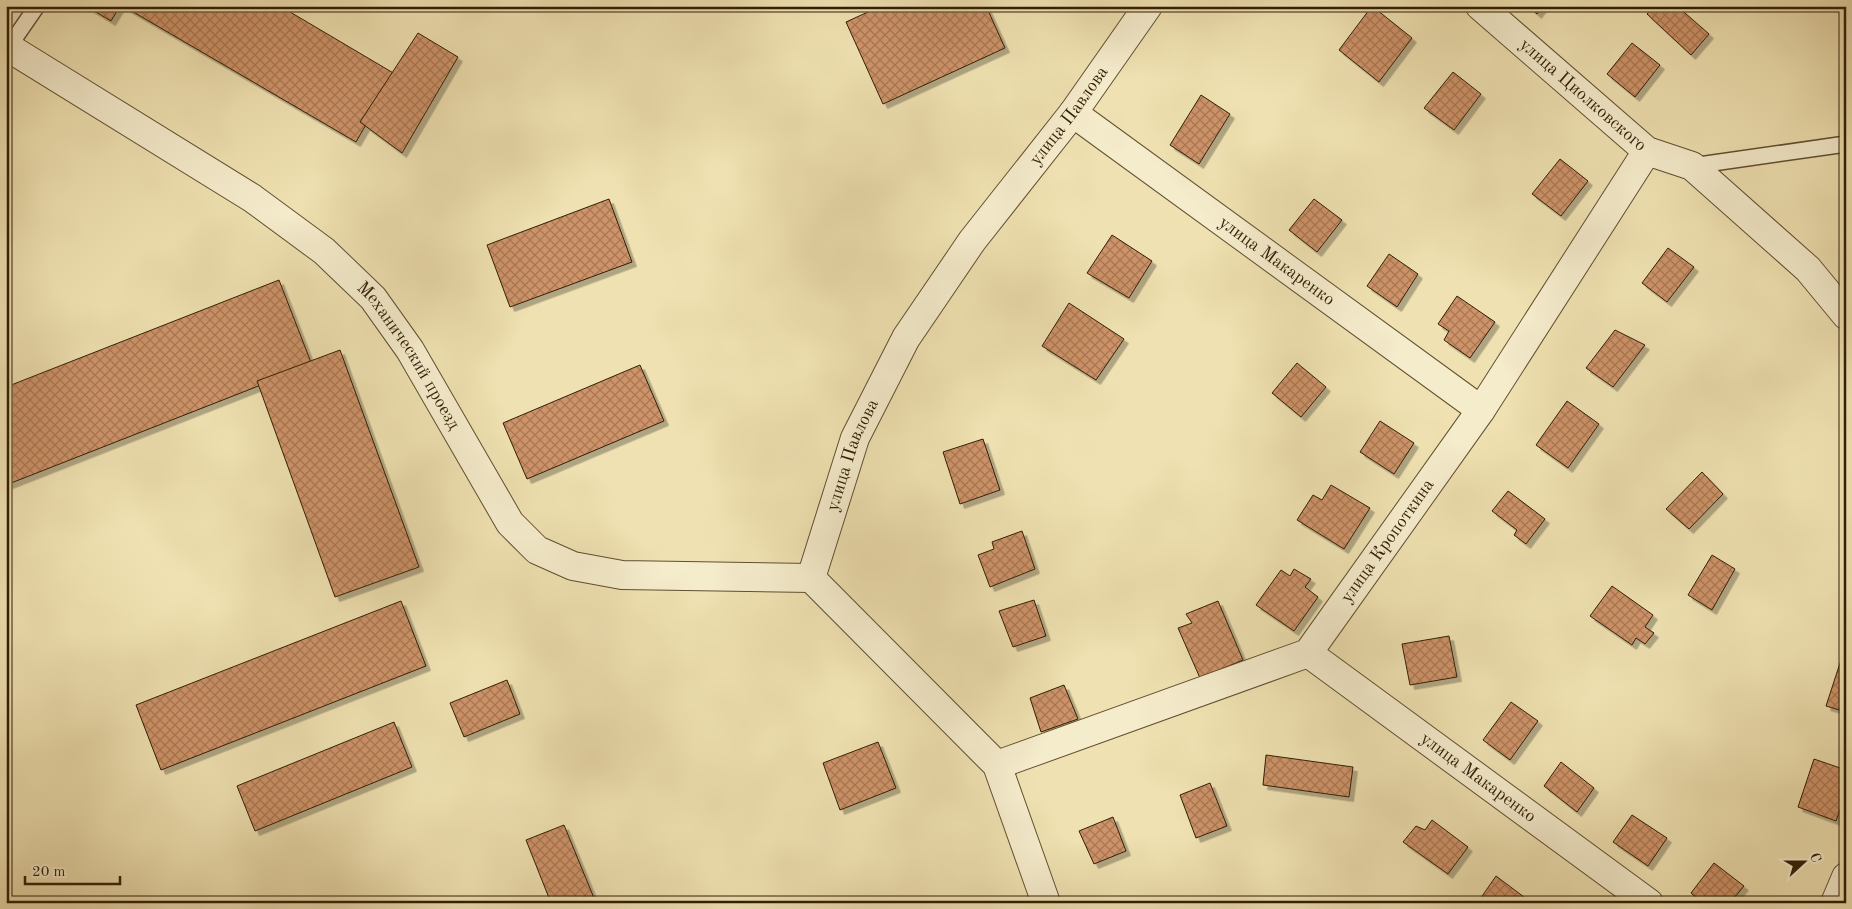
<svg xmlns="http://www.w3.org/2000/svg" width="1852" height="909" font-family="'Old Standard TT',serif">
	<defs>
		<pattern id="building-cross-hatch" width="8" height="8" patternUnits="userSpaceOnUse" patternTransform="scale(1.25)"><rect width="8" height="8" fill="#ce9368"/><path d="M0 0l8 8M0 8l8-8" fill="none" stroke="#a87754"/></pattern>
		<filter id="shadow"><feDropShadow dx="4.5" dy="4.5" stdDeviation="0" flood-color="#0004"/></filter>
	</defs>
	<rect width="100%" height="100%" fill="#efe1b1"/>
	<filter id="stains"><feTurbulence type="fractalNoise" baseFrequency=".004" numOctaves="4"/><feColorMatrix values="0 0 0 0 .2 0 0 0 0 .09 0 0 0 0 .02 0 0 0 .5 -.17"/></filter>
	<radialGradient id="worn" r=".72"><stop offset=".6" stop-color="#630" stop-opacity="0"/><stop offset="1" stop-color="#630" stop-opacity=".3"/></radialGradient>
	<g fill="url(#building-cross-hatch)" stroke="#311e06" filter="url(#shadow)">
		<path d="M86 6H120L111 21Z"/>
		<path d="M123 6H280L395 74 356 142Z"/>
		<path d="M881 6H986L1005 48 883 104 846 22Z"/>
		<path d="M1372 6 1412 38 1379 82 1339 50Z"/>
		<path d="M1528 6H1543L1537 14Z"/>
		<path d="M1654 6H1677L1709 34 1691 55 1647 14Z"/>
		<path d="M418 33 458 57 402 153 360 122Z"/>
		<path d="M1632 43 1660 65 1635 97 1607 74Z"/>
		<path d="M1453 72 1481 94 1454 130 1424 108Z"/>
		<path d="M1201 95 1230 114 1199 164 1170 145Z"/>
		<path d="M1560 159 1588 181 1561 216 1532 194Z"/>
		<path d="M609 199 632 262 510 307 487 245Z"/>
		<path d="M1314 199 1342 220 1317 252 1289 230Z"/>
		<path d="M1112 235 1152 261 1129 298 1087 273Z"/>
		<path d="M1668 248 1694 267 1667 302 1642 283Z"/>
		<path d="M1389 254 1418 274 1397 307 1367 286Z"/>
		<path d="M279 280 312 365 6 485V387Z"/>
		<path d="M1457 296 1495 322 1470 358 1444 340 1449 331 1438 324Z"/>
		<path d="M1069 303 1124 339 1096 380 1042 346Z"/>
		<path d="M1615 330 1645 345 1613 387 1586 368Z"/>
		<path d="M340 350 419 567 335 597 257 381Z"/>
		<path d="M1297 363 1326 387 1301 417 1272 393Z"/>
		<path d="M640 365 664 421 527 479 503 423Z"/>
		<path d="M1567 401 1599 424 1568 468 1536 445Z"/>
		<path d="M1380 421 1414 443 1394 474 1360 452Z"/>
		<path d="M983 439 1000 490 960 504 943 452Z"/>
		<path d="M1702 472 1723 494 1689 529 1666 509Z"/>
		<path d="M1331 485 1370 508 1344 549 1297 520 1313 495 1322 500Z"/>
		<path d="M1508 491 1545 519 1526 544 1514 535 1517 530 1492 511Z"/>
		<path d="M1022 531 1035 569 990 587 978 555 994 549 992 542Z"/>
		<path d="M1712 555 1735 569 1712 610 1688 595Z"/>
		<path d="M1294 569 1311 579 1305 587 1318 597 1294 631 1256 605 1281 570 1290 576Z"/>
		<path d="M1612 586 1653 615 1645 627 1654 633 1645 644 1636 638 1632 645 1590 616Z"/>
		<path d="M1034 600 1046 636 1013 647 999 611Z"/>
		<path d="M401 601 426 666 161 770 136 705Z"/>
		<path d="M1218 601 1243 660 1200 678 1178 628 1192 623 1186 614Z"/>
		<path d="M1449 636 1457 677 1410 685 1402 644Z"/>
		<path d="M1841 660 1846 662V705L1843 711 1826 706Z"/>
		<path d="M507 680 520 714 464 737 450 703Z"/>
		<path d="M1064 685 1078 719 1041 732 1030 698Z"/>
		<path d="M1511 702 1538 721 1510 760 1483 740Z"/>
		<path d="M394 722 412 767 255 831 237 786Z"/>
		<path d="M878 742 896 788 840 810 823 763Z"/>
		<path d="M1266 755 1353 767 1349 797 1263 785Z"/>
		<path d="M1814 759 1846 770V794L1836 821 1798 807Z"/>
		<path d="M1561 762 1594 788 1577 812 1544 786Z"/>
		<path d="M1210 783 1227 826 1196 838 1180 795Z"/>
		<path d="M1632 815 1667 838 1648 866 1613 842Z"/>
		<path d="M1113 817 1126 851 1094 864 1079 831Z"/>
		<path d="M1432 820 1468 847 1448 874 1403 842 1416 826 1425 830Z"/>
		<path d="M564 825 596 903H551L526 840Z"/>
		<path d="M1714 863 1744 886 1730 903H1702L1691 893Z"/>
		<path d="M1496 876 1532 903H1479L1478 902Z"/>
	</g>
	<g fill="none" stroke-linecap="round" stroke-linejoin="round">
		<defs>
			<g id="lane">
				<path d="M8 48 37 6"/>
				<path d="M1692 166 1846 144"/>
			</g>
			<g id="street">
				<path id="s1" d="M1480 6 1647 151 1692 166 1808 269 1846 315"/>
				<path id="s2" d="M6 46 252 198 324 251 373 298 410 350 510 523 537 550 573 566 622 575 811 578"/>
				<path id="s3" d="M1073 113 1481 410"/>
				<path id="s4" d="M1308 653 1649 903"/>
				<path id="s5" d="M997 765 1308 653 1481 410 1647 151"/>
				<path id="s6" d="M1046 903 997 765 811 578 855 438 906 338 972 241 1073 113 1148 6"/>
				<path d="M1835 903 1846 877"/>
			</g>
		</defs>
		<use href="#lane" stroke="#604f31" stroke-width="18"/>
		<use href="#street" stroke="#604f31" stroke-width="30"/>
		<use href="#lane" stroke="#f5eccc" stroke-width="15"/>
		<use href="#street" stroke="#f5eccc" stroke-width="28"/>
	</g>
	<g text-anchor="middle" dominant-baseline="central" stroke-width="4.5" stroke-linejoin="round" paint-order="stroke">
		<g font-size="18" fill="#311e06" stroke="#f5eccc">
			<text stroke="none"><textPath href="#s1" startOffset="136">улица Циолковского</textPath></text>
			<text stroke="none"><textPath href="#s6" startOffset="945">улица Павлова</textPath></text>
			<text stroke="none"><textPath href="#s3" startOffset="252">улица Макаренко</textPath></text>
			<text stroke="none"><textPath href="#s2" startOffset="514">Механический проезд</textPath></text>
			<text stroke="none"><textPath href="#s6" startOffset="540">улица Павлова</textPath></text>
			<text stroke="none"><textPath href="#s5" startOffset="468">улица Кропоткина</textPath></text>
			<text stroke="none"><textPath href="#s4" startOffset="211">улица Макаренко</textPath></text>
		</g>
	</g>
	<rect width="1852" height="909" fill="none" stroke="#efe1b1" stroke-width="25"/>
	<rect x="8" y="8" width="1837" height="894" fill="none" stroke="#311e06" stroke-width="2.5"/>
	<rect x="12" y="12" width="1827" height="884" fill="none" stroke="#311e06"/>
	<g transform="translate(1804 862) rotate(69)" stroke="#f5eccc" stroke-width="4" paint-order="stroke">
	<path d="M0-4L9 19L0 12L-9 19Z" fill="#311e06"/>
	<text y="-8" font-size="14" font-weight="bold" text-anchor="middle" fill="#311e06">С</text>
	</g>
	<path d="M25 876v8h95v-8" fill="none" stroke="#311e06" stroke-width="2.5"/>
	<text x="32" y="876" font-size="15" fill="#311e06" stroke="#f5eccc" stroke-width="4" paint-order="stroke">20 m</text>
	<rect width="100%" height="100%" filter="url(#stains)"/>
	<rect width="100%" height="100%" fill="url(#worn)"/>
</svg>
